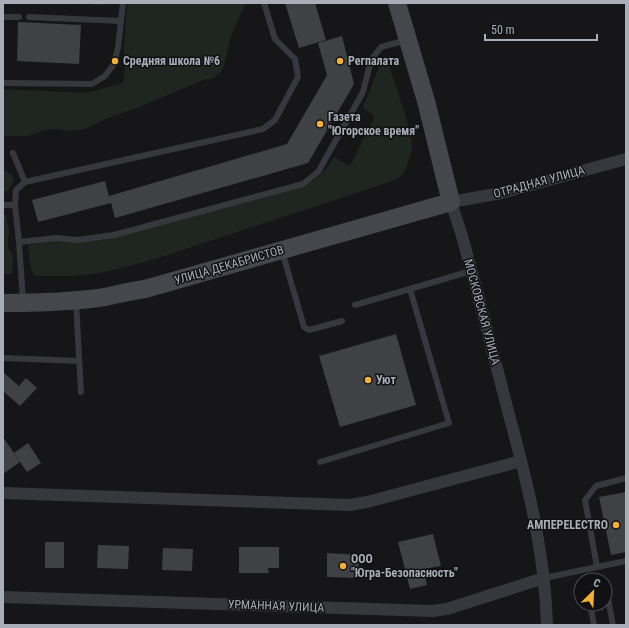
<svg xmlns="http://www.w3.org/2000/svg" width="629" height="628" font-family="'Roboto Condensed',sans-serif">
	<rect width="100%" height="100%" fill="#161618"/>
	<g fill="#1e261f">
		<path d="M66 3H113C106 6 97 5 88 4 81 4 74 5 66 3Z"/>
		<path d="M127 3H246C240 15 234 27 230 40 227 49 226 66 220 73 216 78 209 79 203 80L137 108 110 117 85 129 70 131 58 129 45 130 34 134 26 136H3V89L86 93 123 83 125 71 124 59V48Z"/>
		<path d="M381 61 388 62 405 114 411 137 412 149 407 166 403 174 396 179 386 183 152 260 101 273 74 276H35L31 270 28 245 56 240 117 237 313 181C322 174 328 167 334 157L350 166 375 116 363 108Z"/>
		<path d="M3 170C17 174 15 182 7 192L3 190Z"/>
		<path d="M3 214H6L9 232 8 241V248L11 252 13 257 12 274H3Z"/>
	</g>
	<g fill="#404145">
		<path d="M285 3H315L326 40 299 48Z"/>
		<path d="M18 22 81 25 79 64 17 61Z"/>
		<path d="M342 36 354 84 308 163 115 218 111 203 38 222 32 200 105 181 110 200 109 196 287 144 327 75 318 43Z"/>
		<path d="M396 334 416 405 340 427 319 356Z"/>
		<path d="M3 372 19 386 26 378 37 388 20 406 3 391Z"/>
		<path d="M3 437 20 462 3 474Z"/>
		<path d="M28 443 41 463 27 472 14 453Z"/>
		<path d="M626 492V552L611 555 599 497Z"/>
		<path d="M433 534 441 566 423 569 427 585 410 589 398 542Z"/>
		<rect x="45" y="542" width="19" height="26"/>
		<path d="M98 545 129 546 128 569 97 568Z"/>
		<path d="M239 547H279V568H268L269 573H239Z"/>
		<path d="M163 548 193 549 192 571 162 570Z"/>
		<path d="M327 553 359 555 358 578 327 577Z"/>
	</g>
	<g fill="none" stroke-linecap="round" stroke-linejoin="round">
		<g stroke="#37383d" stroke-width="6">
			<path d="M3 17H19"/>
			<path d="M29 17 121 21 123 3"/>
			<path d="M3 83 92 84 105 76 114 64 118 47 121 21"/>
			<path d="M13 153 25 182"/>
			<path d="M3 205H15"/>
			<path d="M19 242 57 238 77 240 114 235 303 184 318 172 363 92 371 60 381 47 407 40"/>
			<path d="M282 251 304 327 309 330 342 321"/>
			<path d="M23 301 19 242 15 205 16 190 25 182 263 129 275 120 298 77 295 59 275 39 264 3"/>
			<path d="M76 302 81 392"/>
			<path d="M355 305 410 289 471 271"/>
			<path d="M3 358 79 361"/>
			<path d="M320 462 449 423 410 289"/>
			<path d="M597 567 585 500 596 486 626 478"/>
			<path d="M544 578 626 561"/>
			<path d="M605 589 606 588 613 625"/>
			<path d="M590 604 594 625"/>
		</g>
		<g stroke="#37383d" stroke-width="12">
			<path d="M3 493 350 505 367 502 521 461"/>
			<path d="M3 597 432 611 447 609 544 578"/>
			<path d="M547 625C545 552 527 481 508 411 493 353 478 294 462 236L451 202 501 193 626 159"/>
		</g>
		<path stroke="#45474d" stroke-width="18" d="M3 303C37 303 71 302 105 297 118 294 131 291 145 289L451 202 426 101 397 3"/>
	</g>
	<g fill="#f2b134" stroke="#111113" stroke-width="1.5">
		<circle cx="115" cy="61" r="4"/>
		<circle cx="340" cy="61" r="4"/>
		<circle cx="320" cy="124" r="4"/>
		<circle cx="368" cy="380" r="4"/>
		<circle cx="616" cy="525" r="4"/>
		<circle cx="343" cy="566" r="4"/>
	</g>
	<g text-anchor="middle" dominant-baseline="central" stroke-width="3" stroke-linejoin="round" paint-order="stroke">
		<g font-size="12" font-weight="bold" fill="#a8adb8" stroke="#111113" text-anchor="start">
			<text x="123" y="61">Средняя школа №6</text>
			<text x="348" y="61">Регпалата</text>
			<text x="328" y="117">Газета<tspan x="328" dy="14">"Югорское время"</tspan></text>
			<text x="376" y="380">Уют</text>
			<text x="608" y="525" text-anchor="end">АМПЕРELECTRO</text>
			<text x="351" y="559">ООО<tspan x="351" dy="14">"Югра-Безопасность"</tspan></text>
		</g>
		<g font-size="12" fill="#a8adb8" stroke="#111113">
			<text transform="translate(539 182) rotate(-15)">ОТРАДНАЯ УЛИЦА</text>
			<text transform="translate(229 265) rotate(-16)">УЛИЦА ДЕКАБРИСТОВ</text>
			<text transform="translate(482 312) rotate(75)">МОСКОВСКАЯ УЛИЦА</text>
			<text transform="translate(276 606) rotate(2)">УРМАННАЯ УЛИЦА</text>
		</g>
	</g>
	<rect width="629" height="628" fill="none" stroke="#a8adb8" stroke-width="8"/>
	<g transform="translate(593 592) rotate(24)"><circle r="19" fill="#111113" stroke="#4d4f55"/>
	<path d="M0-3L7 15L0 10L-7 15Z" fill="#f2b134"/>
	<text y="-6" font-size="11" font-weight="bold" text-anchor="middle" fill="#a8adb8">С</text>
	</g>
	<path d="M485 34v6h112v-6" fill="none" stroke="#a8adb8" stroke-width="2"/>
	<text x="491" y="34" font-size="12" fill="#a8adb8" stroke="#111113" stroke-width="3" paint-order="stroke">50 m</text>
</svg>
